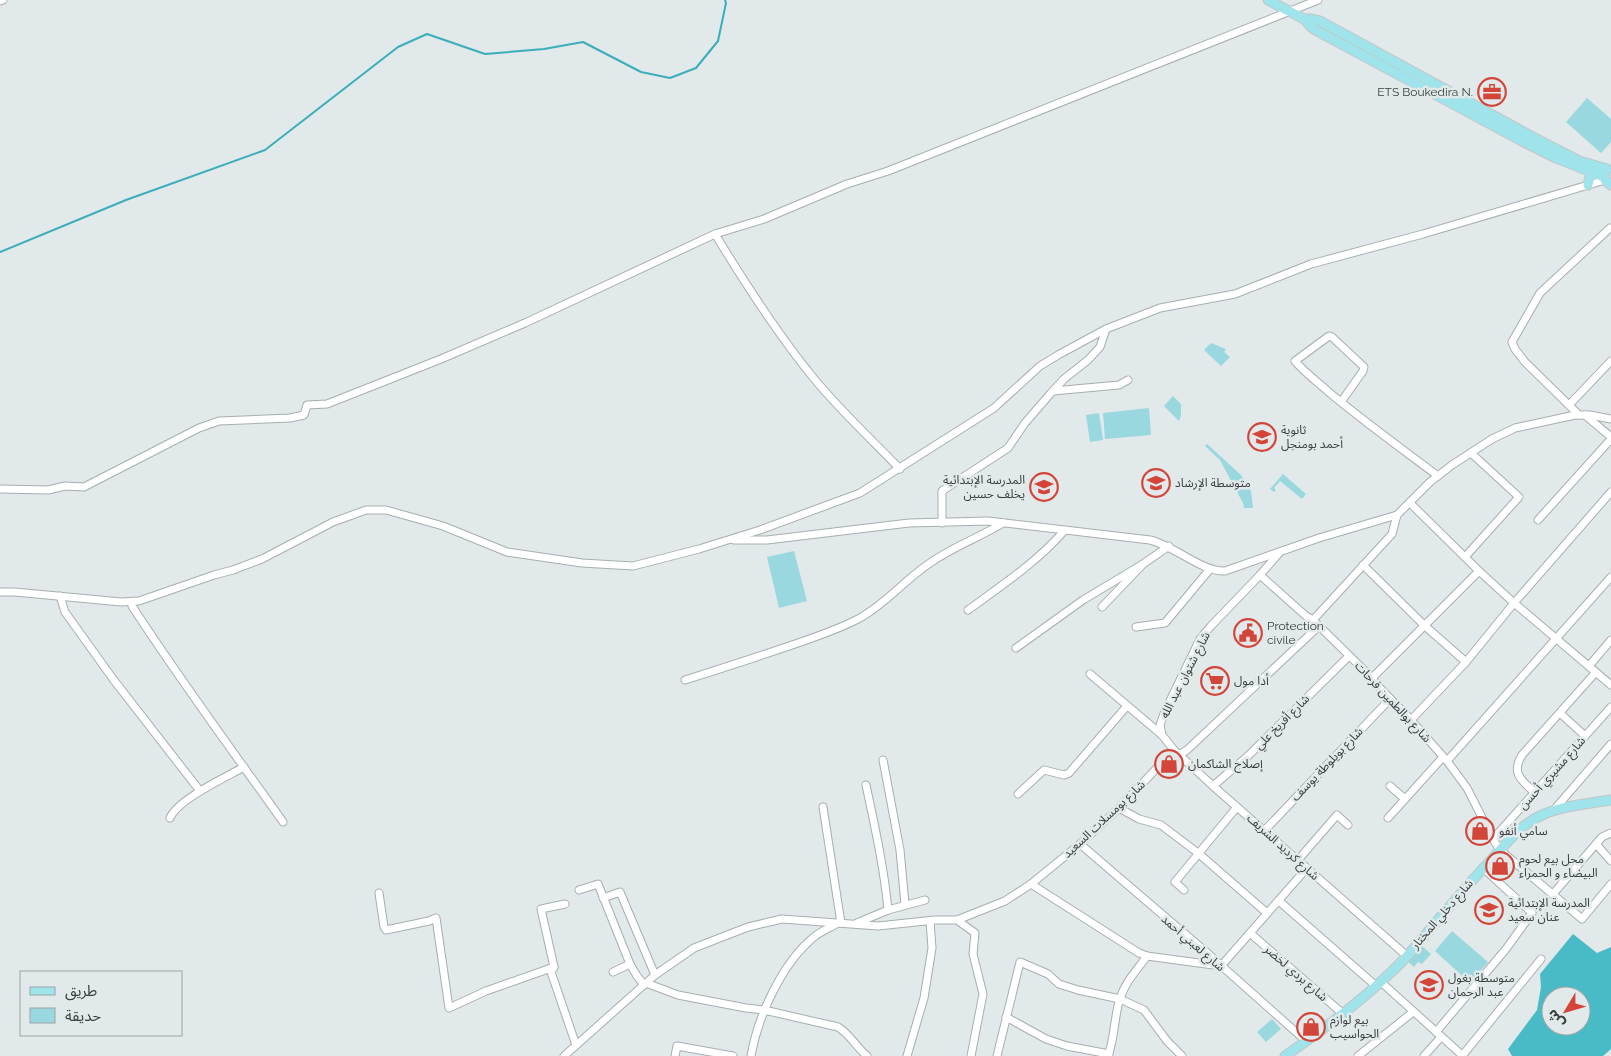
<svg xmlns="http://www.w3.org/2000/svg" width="1611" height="1056" font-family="Raleway,'Noto Sans Arabic',sans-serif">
	<rect width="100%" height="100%" fill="#e1e9ea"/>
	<g fill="#99d8df">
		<path d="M1587 98 1611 119V142L1601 153 1566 122Z"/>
		<path d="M1211 343 1226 349 1224 352 1230 357 1221 366 1204 350Z"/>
		<path d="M1173 396 1181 404V415L1179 421 1164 406Z"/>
		<path d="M1149 408 1151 435 1105 439 1103 413Z"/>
		<path d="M1099 413 1103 440 1090 442 1086 415Z"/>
		<path d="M1207 444 1241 475 1251 491 1253 508H1244L1243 503 1220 460 1205 446Z"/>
		<path d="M1283 474 1306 494 1302 499 1280 481 1274 488 1276 490 1274 492 1270 489Z"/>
		<path d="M794 551 807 601 779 608 767 557Z"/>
		<path d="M1452 931 1488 962 1470 983 1435 951Z"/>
		<path d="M1422 946 1431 954 1422 964 1418 962 1414 967 1408 962Z"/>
		<path d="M1272 1019 1281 1029 1266 1042 1257 1032Z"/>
	</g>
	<path fill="#49bbc6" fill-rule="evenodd" d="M1573 934 1597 953 1611 947V1049L1603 1056H1512L1508 1049 1537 1010 1541 987 1540 974ZM1551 996H1581V1026H1551Z"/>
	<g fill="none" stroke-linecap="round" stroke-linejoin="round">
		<path stroke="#3aaeba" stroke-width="2" d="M0 252 126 200 265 150 398 47 427 34 485 54 544 49 583 42 641 72 670 78 696 68 718 41 726 3 725 0"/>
		<defs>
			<g id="minor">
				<path d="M0 1 3 0"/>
				<path d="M715 234C746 285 778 335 816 381 842 412 872 440 900 469"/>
				<path d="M1053 391 1119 385 1128 380"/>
				<path d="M1341 402 1363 371 1364 367 1332 337 1329 336 1295 361C1305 373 1319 383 1331 394 1366 423 1402 449 1438 476"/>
				<path d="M1569 405 1611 361"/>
				<path d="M1579 415 1525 362 1515 349 1512 342 1540 293 1610 228"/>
				<path d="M1585 415 1611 437"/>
				<path d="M0 489 48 490 65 486 84 487 199 428 219 421 290 418 304 415 307 405 327 404 441 359 525 323 715 234 764 219 847 184 888 171 1318 0"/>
				<path d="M1410 503 1479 571 1514 603 1611 685"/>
				<path d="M1538 520 1611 439"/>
				<path d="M942 523V491L1008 448 1025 423 1051 393 1064 379 1088 360 1100 347 1106 329"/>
				<path d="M734 540H767L909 523 988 521 1150 540C1175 546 1202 572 1225 571L1319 538 1397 515 1430 482 1452 465 1492 439 1515 428 1575 415H1590L1611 419"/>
				<path d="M1465 557 1519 497 1471 453"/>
				<path d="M1363 565 1425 626 1466 662"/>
				<path d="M1260 575 1306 616 1313 620 1372 678 1376 684 1411 720 1447 761 1467 788 1493 839 1500 850 1582 919 1611 884"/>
				<path d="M0 592H15L121 602 139 601 214 575 233 570 262 559 333 522 366 510H386L443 526 507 552 582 563 633 566 699 549 760 530 860 493 994 408 1040 366 1058 355 1106 329 1160 308 1235 294 1311 264 1423 234 1605 180"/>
				<path d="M60 596 65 612 113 679 200 791"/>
				<path d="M132 602V606C180 680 232 750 283 822"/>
				<path d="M1102 607 1143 564 1169 546"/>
				<path d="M968 610C1001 586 1037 562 1064 531"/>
				<path d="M1313 620 1392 534 1397 515"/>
				<path d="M1136 627 1165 623 1210 569"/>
				<path d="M1016 648 1083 600 1143 564"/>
				<path d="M1589 666 1611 640"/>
				<path d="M1090 674 1162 735 1174 750 1213 786 1407 956"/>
				<path d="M1372 678 1479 571"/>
				<path d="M685 680C723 668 760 656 798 643 818 636 839 629 858 619 886 604 906 578 933 561 955 546 980 537 1003 523"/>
				<path d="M1560 713 1585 736"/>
				<path d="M1411 720 1466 662 1514 603 1611 492"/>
				<path d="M1162 735 1160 725 1165 711 1200 639 1211 626 1260 575 1280 552"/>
				<path d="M1179 755 1187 750 1319 626"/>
				<path d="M883 760 900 850 905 904"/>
				<path d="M1447 761 1611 577"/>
				<path d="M866 785C875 827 884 868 888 910"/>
				<path d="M1213 786 1248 756 1349 656"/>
				<path d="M1390 786 1405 799"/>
				<path d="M1534 792C1521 780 1511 773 1522 755L1596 672"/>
				<path d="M1018 794 1044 770 1064 775 1069 773 1127 706"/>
				<path d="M823 807 841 923"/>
				<path d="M1119 808 1139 819 1161 825 1198 853 1267 913"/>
				<path d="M1553 811 1611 744"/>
				<path d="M170 818C177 800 226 777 244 767"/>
				<path d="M1388 818 1443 757"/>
				<path d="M1265 830 1390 699"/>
				<path d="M1493 839 1611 707"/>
				<path d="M1080 844 1206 952 1306 1041"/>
				<path d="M1596 844 1611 861"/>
				<path d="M1298 860 1337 815 1348 825"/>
				<path d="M1031 884 1139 953 1147 956 1221 966 1307 868"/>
				<path d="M579 890 598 884 630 964 637 976 644 985"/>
				<path d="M1184 890 1175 882 1237 807"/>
				<path d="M379 893 384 927 386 930 429 921 436 918 449 1008 486 991 554 967"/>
				<path d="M1553 894 1602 837 1611 833"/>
				<path d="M603 898 620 892 655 975"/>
				<path d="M1279 901 1376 986"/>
				<path d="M565 904 541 909 554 967 551 972 576 1045"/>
				<path d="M957 920 975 933 973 954 983 994 971 1056"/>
				<path d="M857 923 888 910 925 900"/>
				<path d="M1250 933 1342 1013"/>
				<path d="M613 972 630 964"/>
				<path d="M1381 982 1463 1056"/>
				<path d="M646 983 678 995 746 1008 764 1010 838 1027C850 1034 856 1047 867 1056"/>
				<path d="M1006 1017 1046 1039 1067 1046 1109 1054"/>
				<path d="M1436 1032 1506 949 1532 913 1483 868"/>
				<path d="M564 1056 655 975 694 948 748 927 782 919 878 926 935 920H957L1005 901 1031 884 1080 844 1119 808 1174 750"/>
				<path d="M675 1056 677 1046 733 1056"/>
				<path d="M751 1056C758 1016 782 963 814 937 821 931 830 928 838 923"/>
				<path d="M907 1056 924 998 932 948 930 921"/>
				<path d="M997 1056 1020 962 1048 974 1059 984 1078 990 1120 999 1144 1010 1167 1041 1182 1056"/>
				<path d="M1108 1056C1115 1037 1114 1017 1120 998 1126 981 1137 970 1147 956"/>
				<path d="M1358 1056 1413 1012"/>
				<path d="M1424 1056 1441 1037"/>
				<path d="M1462 1056 1541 959"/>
			</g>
			<g id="major">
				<path d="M1268 0 1304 19 1311 27 1319 32 1522 141 1556 158 1604 177"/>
				<path d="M1304 19H1312L1320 21 1529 135 1579 161 1607 169"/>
				<path d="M1605 172V180L1611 185"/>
				<path d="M1588 185 1591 172"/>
				<path d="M1285 1056C1327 1027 1374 992 1408 955 1436 923 1463 889 1493 858 1506 844 1520 826 1538 817 1559 806 1587 804 1611 800"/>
			</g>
		</defs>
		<use href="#minor" stroke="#a7aeaf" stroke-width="9"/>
		<use href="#major" stroke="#c4c5c5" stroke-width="11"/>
		<use href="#minor" stroke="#fff" stroke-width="7"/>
		<use href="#major" stroke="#9fe4eb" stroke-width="9"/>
	</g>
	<defs>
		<symbol id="office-ring" viewBox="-11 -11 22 22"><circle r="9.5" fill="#e1e9ea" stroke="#d34539" stroke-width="1.5"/><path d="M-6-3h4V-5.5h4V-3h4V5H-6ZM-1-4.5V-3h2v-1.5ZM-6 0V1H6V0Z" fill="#d34539"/></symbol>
		<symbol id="school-ring" viewBox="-11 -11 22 22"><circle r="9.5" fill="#e1e9ea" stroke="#d34539" stroke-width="1.5"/><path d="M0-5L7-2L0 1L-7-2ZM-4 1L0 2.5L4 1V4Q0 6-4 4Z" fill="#d34539"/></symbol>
		<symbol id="civic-ring" viewBox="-11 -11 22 22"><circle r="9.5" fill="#e1e9ea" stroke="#d34539" stroke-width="1.5"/><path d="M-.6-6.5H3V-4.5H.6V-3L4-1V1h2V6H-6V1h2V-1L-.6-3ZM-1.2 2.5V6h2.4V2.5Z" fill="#d34539"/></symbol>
		<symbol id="supermarket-ring" viewBox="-11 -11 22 22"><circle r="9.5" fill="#e1e9ea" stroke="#d34539" stroke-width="1.5"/><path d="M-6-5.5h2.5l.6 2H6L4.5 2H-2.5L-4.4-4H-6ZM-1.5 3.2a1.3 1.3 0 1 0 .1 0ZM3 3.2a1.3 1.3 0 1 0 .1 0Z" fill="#d34539"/></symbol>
		<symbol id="shop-ring" viewBox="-11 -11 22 22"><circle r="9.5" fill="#e1e9ea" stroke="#d34539" stroke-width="1.5"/><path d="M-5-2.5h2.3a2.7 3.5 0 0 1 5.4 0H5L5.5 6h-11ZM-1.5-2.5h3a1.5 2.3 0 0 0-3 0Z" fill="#d34539"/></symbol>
	</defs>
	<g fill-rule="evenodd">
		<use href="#office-ring" x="1476" y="76" width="32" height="32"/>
		<use href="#school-ring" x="1246" y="421" width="32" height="32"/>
		<use href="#school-ring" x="1140" y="467" width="32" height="32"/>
		<use href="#school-ring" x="1028" y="471" width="32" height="32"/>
		<use href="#civic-ring" x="1232" y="617" width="32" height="32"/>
		<use href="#supermarket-ring" x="1199" y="665" width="32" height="32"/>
		<use href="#shop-ring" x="1153" y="748" width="32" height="32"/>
		<use href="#shop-ring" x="1464" y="815" width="32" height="32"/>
		<use href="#shop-ring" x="1484" y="850" width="32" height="32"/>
		<use href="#school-ring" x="1473" y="894" width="32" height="32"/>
		<use href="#school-ring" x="1413" y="969" width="32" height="32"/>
		<use href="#shop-ring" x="1295" y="1011" width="32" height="32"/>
	</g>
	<g text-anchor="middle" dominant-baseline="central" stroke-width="5" stroke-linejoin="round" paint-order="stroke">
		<g font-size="12" fill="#393d3d" stroke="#e1e9ea" text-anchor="start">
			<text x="1473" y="92" text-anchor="end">ETS Boukedira N.</text>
			<text x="1281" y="430">ثانوية<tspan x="1281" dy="14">أحمد بومنجل</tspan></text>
			<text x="1025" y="480" text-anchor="end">المدرسة الإبتدائية<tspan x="1025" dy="14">يخلف حسين</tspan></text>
			<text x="1175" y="483">متوسطة الإرشاد</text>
			<text x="1267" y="626">Protection<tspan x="1267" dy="14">civile</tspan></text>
			<text x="1234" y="681">أدا مول</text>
			<text x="1188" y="764">إصلاح الشاكمان</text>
			<text x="1499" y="831">سامي أنفو</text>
			<text x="1519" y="859">محل بيع لحوم<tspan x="1519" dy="14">البيضاء و الحمراء</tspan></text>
			<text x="1508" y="903">المدرسة الإبتدائية<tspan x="1508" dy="14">عنان سعيد</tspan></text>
			<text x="1448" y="978">متوسطة بغول<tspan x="1448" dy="14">عبد الرحمان</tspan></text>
			<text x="1330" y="1020">بيع لوازم<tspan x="1330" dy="14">الحواسيب</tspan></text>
		</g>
		<g font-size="12" fill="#393d3d" stroke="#e1e9ea">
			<text transform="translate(1185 675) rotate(-63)">شارع شتوان عبد الله</text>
			<text transform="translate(1393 702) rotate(47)">شارع بوالطمين فرحات</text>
			<text transform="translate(1282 722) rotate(-45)">شارع أفريخ علي</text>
			<text transform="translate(1327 764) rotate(-46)">شارع بويلوطة يوسف</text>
			<text transform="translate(1552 773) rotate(-48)">شارع مشيري أحسن</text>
			<text transform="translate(1104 819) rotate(-43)">شارع بومسلات السعيد</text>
			<text transform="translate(1283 847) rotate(42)">شارع كرديد الشريف</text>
			<text transform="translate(1442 914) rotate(-49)">شارع دخلي المختار</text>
			<text transform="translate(1193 943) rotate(41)">شارع لعبني أحمد</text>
			<text transform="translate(1296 973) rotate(41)">شارع بردي لخضر</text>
		</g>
	</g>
	<rect x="20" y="971" width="162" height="65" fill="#e1e9ea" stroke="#9ea4a5"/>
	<rect x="30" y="987" width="25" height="8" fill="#9fe4eb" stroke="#9ea4a5"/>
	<text x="65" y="996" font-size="15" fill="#393d3d">طريق</text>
	<rect x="30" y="1008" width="25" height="15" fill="#99d8df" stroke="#9ea4a5"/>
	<text x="65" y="1021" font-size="15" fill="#393d3d">حديقة</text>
	<g transform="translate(1566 1011) rotate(232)"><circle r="24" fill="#e1e9ea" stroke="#9ea4a5"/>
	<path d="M0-4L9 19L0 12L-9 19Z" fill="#d34539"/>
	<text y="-8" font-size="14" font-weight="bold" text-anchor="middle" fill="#393d3d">ش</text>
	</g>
</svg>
